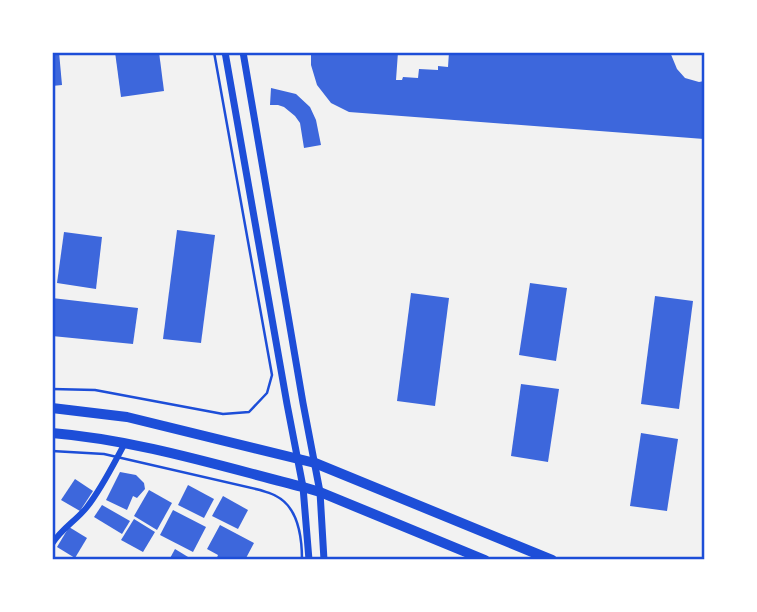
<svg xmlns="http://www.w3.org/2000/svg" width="757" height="612" font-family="'Public Sans',sans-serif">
	<rect width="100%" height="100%" fill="#f2f2f2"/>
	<g fill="#3d67dc">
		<path d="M52 52H59L62 85 52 86Z"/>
		<path d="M115 52H159L164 91 121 97Z"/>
		<path d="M311 52H398L396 80H402L403 77 418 78 419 69 438 70V66L448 67 449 52H670L677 69 685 78 699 82 704 81V139L349 112 331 103 317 85 311 65Z"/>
		<path d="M271 88 296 94 310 107 316 120 321 145 304 148 300 123 295 116 284 107 278 105H270Z"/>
		<path d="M177 230 215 235 201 343 163 339Z"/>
		<path d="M64 232 102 237 96 289 57 283Z"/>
		<path d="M530 283 567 288 556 361 519 355Z"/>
		<path d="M411 293 449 298 435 406 397 401Z"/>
		<path d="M655 296 693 301 679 409 641 404Z"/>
		<path d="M52 298 138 308 133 344 52 336Z"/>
		<path d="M521 384 559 389 548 462 511 456Z"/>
		<path d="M641 433 678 439 667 511 630 506Z"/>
		<path d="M120 472 136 475 144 483 145 489 137 498 133 496 127 510 106 500Z"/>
		<path d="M75 479 93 491 80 511 61 500Z"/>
		<path d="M188 485 214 499 204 518 178 505Z"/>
		<path d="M149 490 172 503 157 530 134 516Z"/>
		<path d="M223 496 248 510 238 529 212 516Z"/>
		<path d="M102 505 130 521 122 534 94 517Z"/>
		<path d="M173 510 206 527 193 552 160 535Z"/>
		<path d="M134 519 155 532 143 552 121 540Z"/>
		<path d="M220 525 254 543 245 560H216L218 555 207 549Z"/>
		<path d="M69 527 87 538 75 558 57 547Z"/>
		<path d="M175 549 193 560H169Z"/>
	</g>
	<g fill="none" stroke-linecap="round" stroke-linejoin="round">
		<g stroke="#1d4ed8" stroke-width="2.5">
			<path d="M52 389 95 390 223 414 249 412 267 393 272 375 214 52"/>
			<path d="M52 451 104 454 260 490C265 492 271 493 276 496 298 507 302 537 302 560"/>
		</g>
		<path stroke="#1d4ed8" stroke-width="6" d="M52 544C62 528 76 521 87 507 102 488 113 465 125 443"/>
		<g stroke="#1d4ed8" stroke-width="7">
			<path d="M225 52 287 404 303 487 309 560"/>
			<path d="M243 52 303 403 320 492 324 560"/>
		</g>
		<g stroke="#1d4ed8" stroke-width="10">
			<path d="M52 408 127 417 315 463 552 560"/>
			<path d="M52 433C137 440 220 466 303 487L320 492 485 560"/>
		</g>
	</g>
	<rect width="757" height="612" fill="none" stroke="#ffffff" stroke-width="108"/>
	<rect x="54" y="54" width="649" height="504" fill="none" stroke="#1d4ed8" stroke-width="2.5"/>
</svg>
